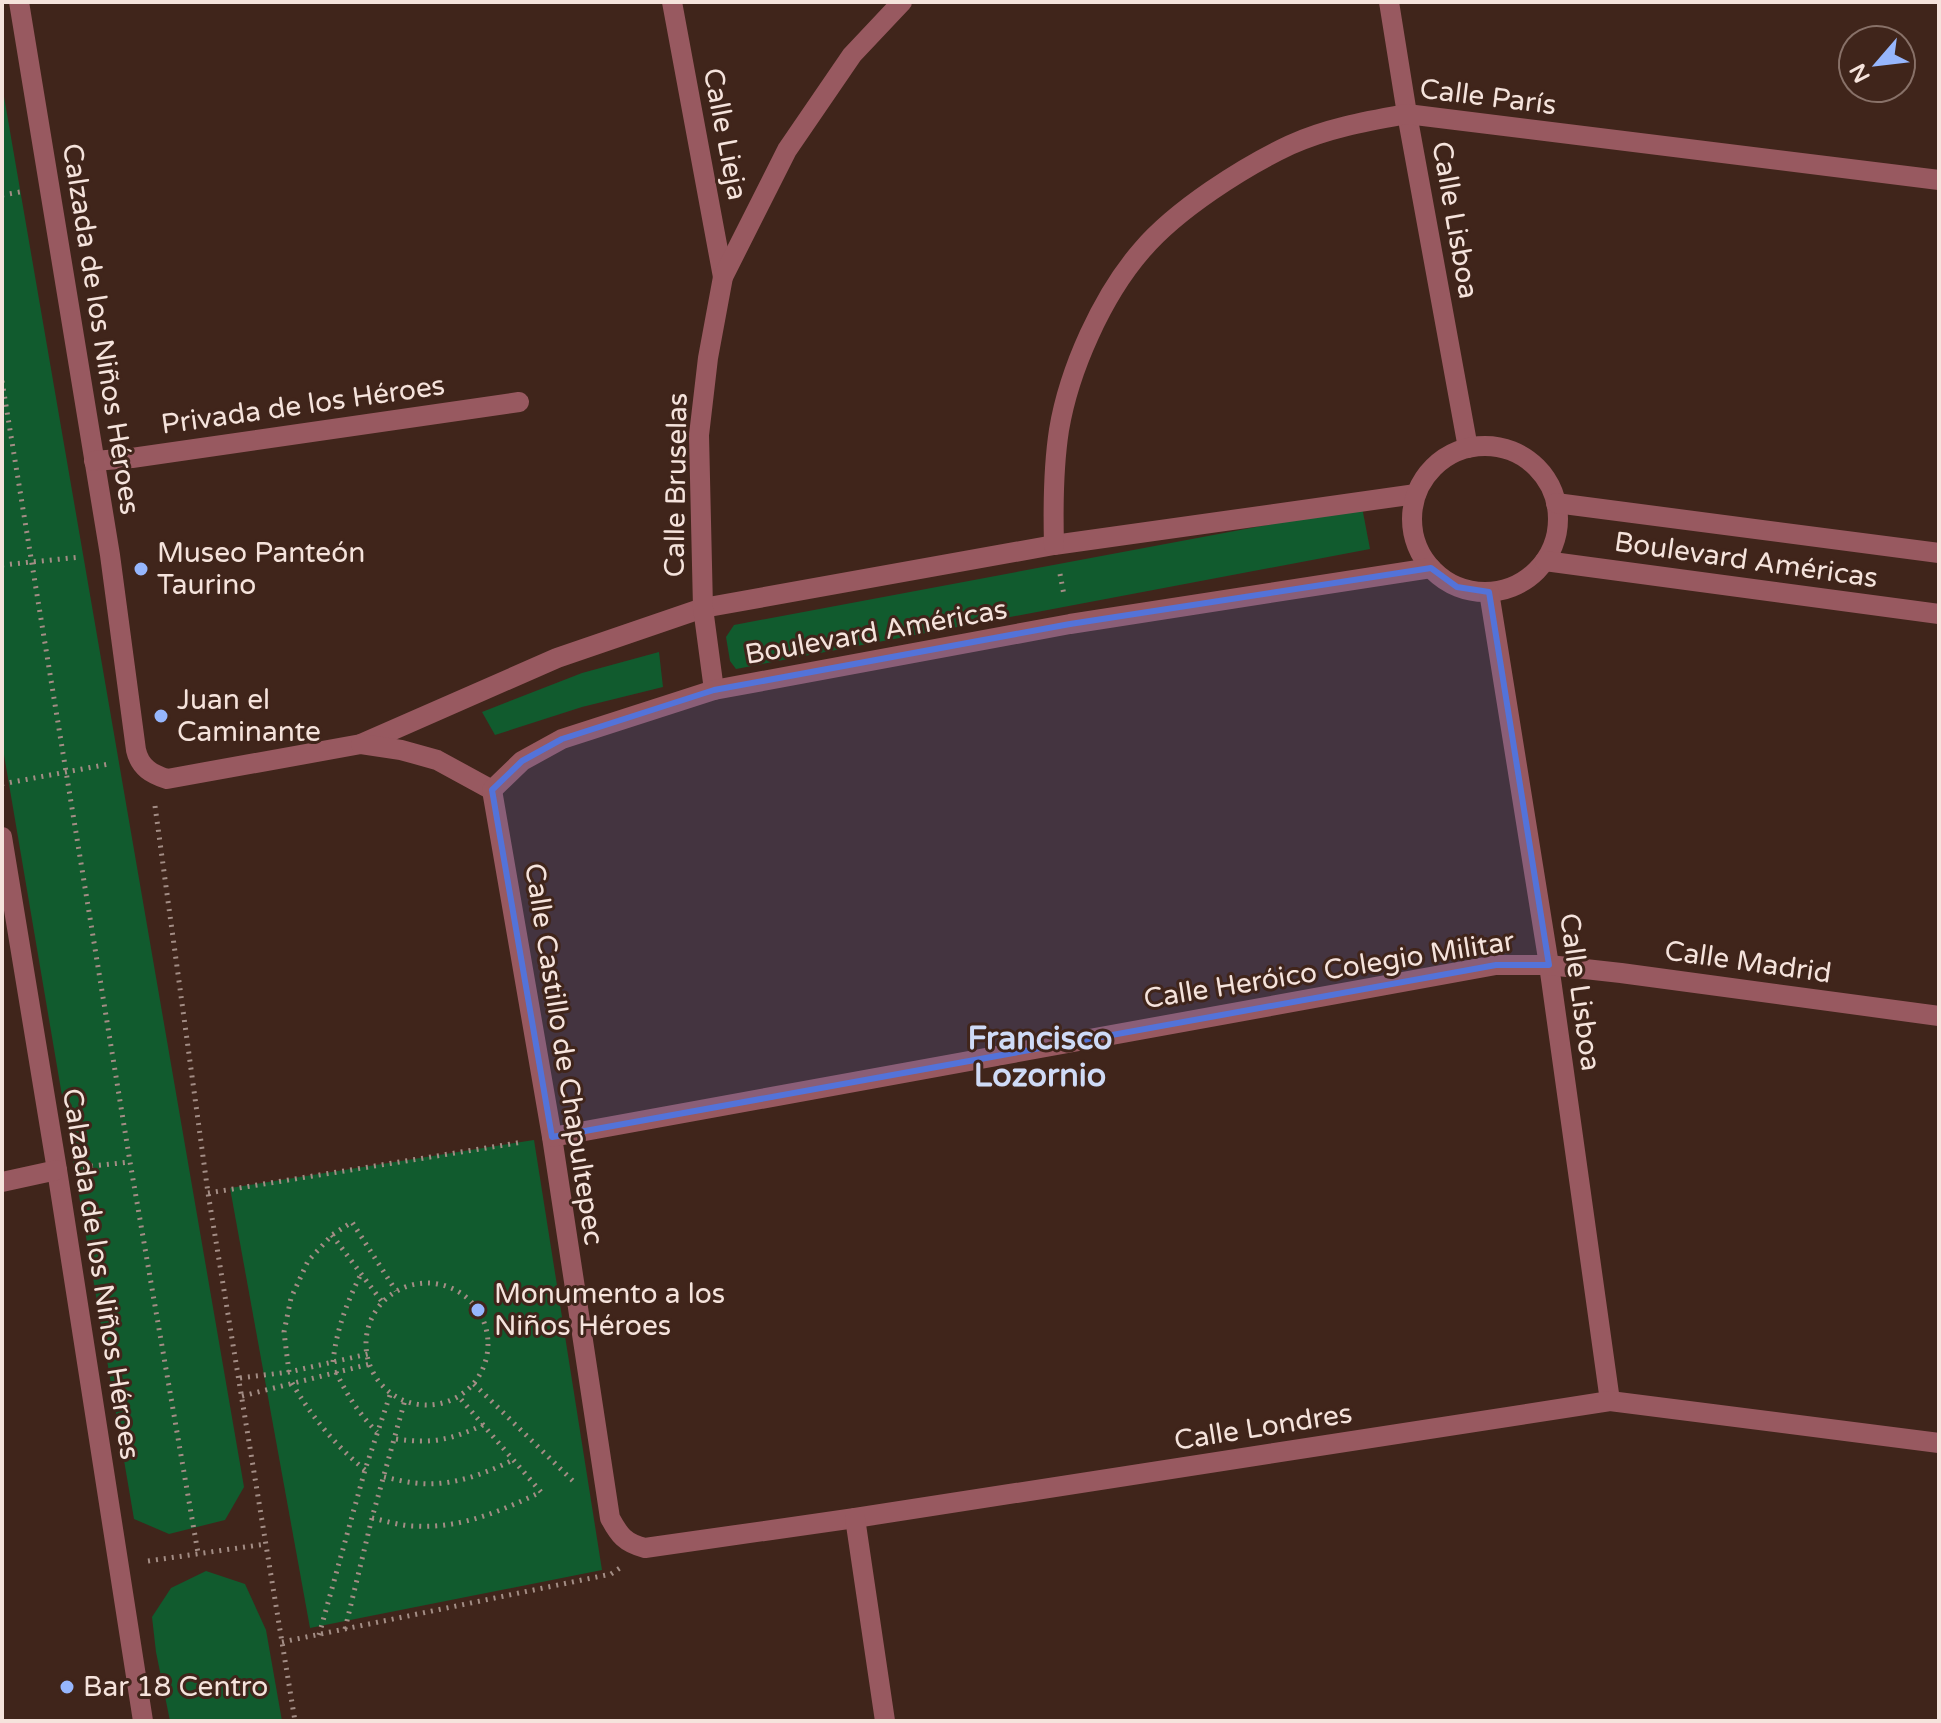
<svg xmlns="http://www.w3.org/2000/svg" width="1941" height="1723" font-family="'Varela Round',sans-serif">
	<rect width="100%" height="100%" fill="#40251b"/>
	<g fill="#115b2e">
		<path d="M2 85 244 1487 225 1520 169 1534 134 1519 2 743Z"/>
		<path d="M1362 507 1370 549 736 669 730 661 726 637 734 625Z"/>
		<path d="M659 652 663 687 582 707 495 735 482 712 582 673Z"/>
		<path d="M534 1140 602 1570 310 1628 230 1188Z"/>
		<path d="M206 1571 245 1584 266 1630 282 1721H170L156 1652 152 1617 171 1588Z"/>
	</g>
	<g fill="none" stroke-linecap="round" stroke-linejoin="round">
		<g stroke="#a38d85" stroke-width="5" stroke-dasharray="2 6" stroke-linecap="butt">
			<path d="M2 195 20 192"/>
			<path d="M2 381 130 1162 198 1553"/>
			<path d="M2 565 81 557"/>
			<path d="M1060 574 1064 595"/>
			<path d="M2 784 109 764"/>
			<path d="M155 806 208 1193 295 1721"/>
			<path d="M83 1167 130 1162"/>
			<path d="M208 1193 523 1142"/>
			<path d="M332 1235 383 1303"/>
			<circle cx="427" cy="1344" r="61"/>
			<path d="M333 1362C336 1331 347 1302 361 1274"/>
			<path d="M289 1372 284 1332 291 1298 308 1261 332 1235 352 1222 396 1291"/>
			<path d="M336 1372C347 1395 359 1414 377 1432"/>
			<path d="M240 1378 289 1372 368 1354"/>
			<path d="M292 1383C312 1417 334 1444 365 1470"/>
			<path d="M474 1384 575 1483"/>
			<path d="M242 1396 370 1364"/>
			<path d="M396 1439C432 1444 450 1440 483 1425"/>
			<path d="M384 1477C394 1479 405 1482 415 1483 450 1487 482 1475 513 1460"/>
			<path d="M372 1518C386 1521 401 1526 415 1526 460 1529 501 1511 541 1492L459 1397"/>
			<path d="M148 1561 266 1544"/>
			<path d="M345 1629 372 1518 405 1400"/>
			<path d="M319 1635 365 1470 391 1392"/>
			<path d="M282 1642 611 1574 620 1568"/>
		</g>
		<g stroke="#985960" stroke-width="20">
			<path d="M19 2 110 555 136 750C140 768 152 774 167 779L361 744 557 658 703 608 1054 545 1416 494"/>
			<path d="M672 2 723 277"/>
			<path d="M1389 2 1407 114 1468 448"/>
			<circle cx="1485" cy="519" r="73"/>
			<path d="M94 461 132 458 519 402"/>
			<path d="M1556 503 1939 553"/>
			<path d="M1054 545C1053 507 1053 469 1059 430 1069 370 1102 296 1142 250 1176 210 1243 167 1290 145 1327 128 1368 121 1407 114L1939 180"/>
			<path d="M1545 561 1939 614"/>
			<path d="M1489 592 1549 965 1610 1401"/>
			<path d="M714 690 703 608 699 435 708 358 723 277 787 150 852 55 902 2"/>
			<path d="M361 744 401 750 437 760 492 790"/>
			<path d="M492 790 552 1137 610 1518C619 1535 625 1543 645 1548L855 1518 1610 1401 1939 1443"/>
			<path d="M492 790 522 761 562 739 714 690 1070 624 1431 568"/>
			<path d="M2 837 57 1170 143 1721"/>
			<path d="M552 1137 1496 965H1549L1621 973 1939 1016"/>
			<path d="M2 1182 57 1170"/>
			<path d="M855 1518 885 1721"/>
		</g>
	</g>
	<path fill="#5373d9" fill-opacity="0.2" stroke="#5373d9" stroke-width="6" stroke-linejoin="round" d="M1431 568 1457 587 1489 592 1549 965H1496L552 1137 492 790 522 761 562 739 714 690 1070 624Z"/>
	<g fill="#96b6fd" stroke="#40251b" stroke-width="3">
		<circle cx="141" cy="569" r="8"/>
		<circle cx="161" cy="716" r="8"/>
		<circle cx="478" cy="1310" r="8"/>
		<circle cx="67" cy="1687" r="8"/>
	</g>
	<g text-anchor="middle" dominant-baseline="central" stroke-width="6" stroke-linejoin="round" paint-order="stroke">
		<g font-size="28" fill="#f5e3dc" stroke="#40251b">
			<text transform="translate(1488 97) rotate(7)">Calle París</text>
			<text transform="translate(725 134) rotate(79)">Calle Lieja</text>
			<text transform="translate(1455 220) rotate(80)">Calle Lisboa</text>
			<text transform="translate(101 329) rotate(81)">Calzada de los Niños Héroes</text>
			<text transform="translate(303 405) rotate(-8)">Privada de los Héroes</text>
			<text transform="translate(676 485) rotate(-89)">Calle Bruselas</text>
			<text transform="translate(1746 560) rotate(8)">Boulevard Américas</text>
			<text transform="translate(876 632) rotate(-10)">Boulevard Américas</text>
			<text transform="translate(1748 962) rotate(8)">Calle Madrid</text>
			<text transform="translate(1329 970) rotate(-9)">Calle Heróico Colegio Militar</text>
			<text transform="translate(1580 992) rotate(82)">Calle Lisboa</text>
			<text transform="translate(564 1054) rotate(81)">Calle Castillo de Chapultepec</text>
			<text transform="translate(101 1274) rotate(81)">Calzada de los Niños Héroes</text>
			<text transform="translate(1263 1427) rotate(-9)">Calle Londres</text>
		</g>
		<g font-size="28" fill="#f5e3dc" stroke="#40251b" text-anchor="start">
			<text x="157" y="553">Museo Panteón<tspan x="157" dy="32">Taurino</tspan></text>
			<text x="177" y="700">Juan el<tspan x="177" dy="32">Caminante</tspan></text>
			<text x="494" y="1294">Monumento a los<tspan x="494" dy="32">Niños Héroes</tspan></text>
			<text x="83" y="1687">Bar 18 Centro</text>
		</g>
		<g font-size="32" font-weight="bold" fill="#cfdbf7" stroke="#40251b">
			<text x="1040" y="1039">Francisco<tspan x="1040" dy="37">Lozornio</tspan></text>
		</g>
	</g>
	<rect width="1941" height="1723" fill="none" stroke="#f5e3dc" stroke-width="8"/>
	<g transform="translate(1877 64) rotate(242)"><circle r="38" fill="#40251b" stroke="#887168" stroke-width="2"/>
	<path d="M0-6L14 30L0 20L-14 30Z" fill="#96b6fd"/>
	<text y="-12" font-size="22" font-weight="bold" text-anchor="middle" fill="#f5e3dc">N</text>
	</g>
</svg>
